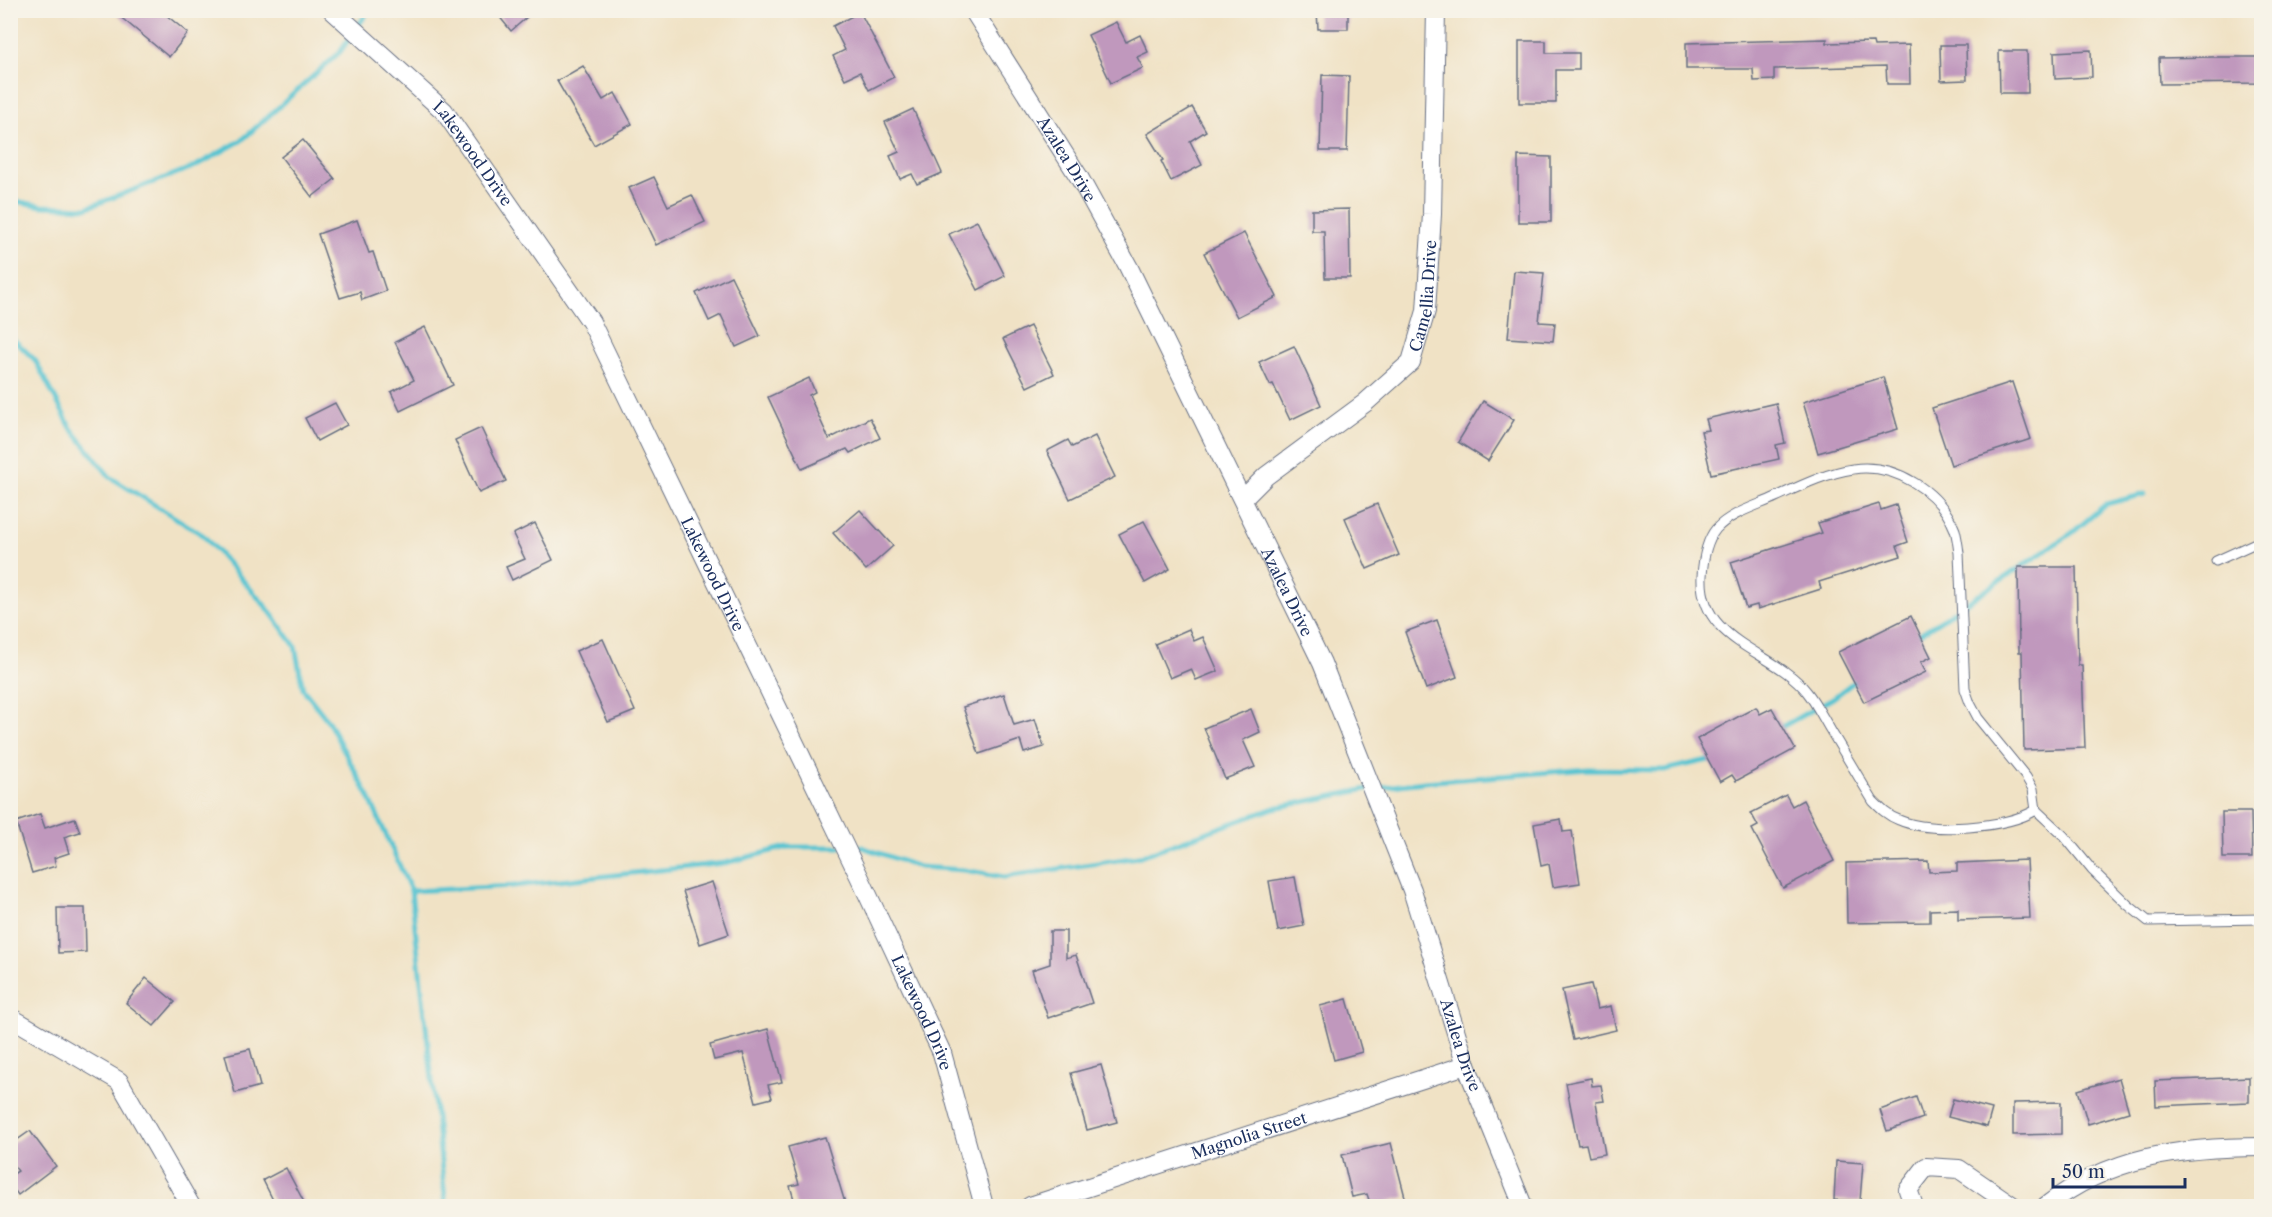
<svg xmlns="http://www.w3.org/2000/svg" width="2272" height="1217" font-family="'Libre Caslon Text',serif">
	<rect width="100%" height="100%" fill="#f7f3e8"/>
	<filter id="ink" filterUnits="userSpaceOnUse"><feTurbulence type="fractalNoise" baseFrequency=".0167" numOctaves="2"/><feDisplacementMap in="SourceGraphic" scale="12" xChannelSelector="R" yChannelSelector="G"/><feConvolveMatrix kernelMatrix="1 2 1 2 8 2 1 2 1" color-interpolation-filters="sRGB"/></filter>
	<filter id="wash" filterUnits="userSpaceOnUse"><feTurbulence type="fractalNoise" baseFrequency=".008" numOctaves="4" result="noise"/><feDisplacementMap in="SourceGraphic" scale="24" xChannelSelector="R" yChannelSelector="G"/><feGaussianBlur stdDeviation="1.35" result="paint"/><feColorMatrix in="noise" values="0 0 0 0 0 0 0 0 0 0 0 0 0 0 0 0 0 1.4 0 .05"/><feComposite in="paint" operator="in"/></filter>
	<g filter="url(#wash)">
		<rect width="100%" height="100%" fill="#f0e2c5"/>
		<g fill="none" stroke-linecap="round" stroke-linejoin="round">
			<g stroke="#58c4d1" stroke-width="5">
				<path d="M10 200 42 206 86 208 196 166 242 140 340 52 369 10"/>
				<path d="M10 336 35 360 71 428 110 477 203 535 268 609 295 646 303 689 328 721 369 797 411 891 446 1206"/>
				<path d="M1915 637 2072 533 2106 504 2145 494"/>
				<path d="M1778 729 1833 698 1859 678"/>
				<path d="M1376 788 1424 782 1589 769 1664 770 1713 759"/>
				<path d="M849 847H862L919 867 964 870 1004 877 1138 857 1274 808 1367 789"/>
				<path d="M411 891 513 886 725 863 787 847H840"/>
			</g>
		</g>
		<g id="blocks">
			<g fill="#c098bd">
				<path d="M112 10H160L188 33 169 57Z"/>
				<path d="M494 10H535L511 31Z"/>
				<path d="M1317 10H1348V29H1318Z"/>
				<path d="M860 12 894 77 869 90 860 72 845 79 833 56 845 50 833 26Z"/>
				<path d="M1116 22 1126 42 1140 35 1148 52 1137 57 1143 68 1111 83 1088 35Z"/>
				<path d="M1827 39V43L1873 42 1874 46 1909 45 1910 84H1887L1886 66 1774 69V80L1754 81 1753 69H1686V43Z"/>
				<path d="M1519 41H1546V53H1579V70H1556V103H1519Z"/>
				<path d="M1940 45H1966L1967 80 1941 81Z"/>
				<path d="M2091 50 2092 77 2055 79 2054 52Z"/>
				<path d="M1999 51H2027L2028 93H2000Z"/>
				<path d="M2213 57H2262V83L2160 84 2159 58Z"/>
				<path d="M583 66 603 100 615 93 632 124 594 145 557 81Z"/>
				<path d="M1322 75 1349 76 1347 151H1320Z"/>
				<path d="M1192 107 1206 131 1190 141 1202 165 1171 181 1161 161 1163 160 1147 134Z"/>
				<path d="M913 109 942 173 917 184 912 174 900 179 890 156 899 152 885 122Z"/>
				<path d="M303 140 335 179 312 197 281 157Z"/>
				<path d="M1518 156 1551 157V222H1518Z"/>
				<path d="M654 177 668 206 692 195 705 222 656 245 629 188Z"/>
				<path d="M1349 209 1350 278H1325L1324 231H1312V210Z"/>
				<path d="M357 220 369 253 373 252 386 291 362 300 360 292 340 298 318 234Z"/>
				<path d="M977 221 1005 276 978 290 949 234Z"/>
				<path d="M1244 233 1277 297 1237 317 1204 253Z"/>
				<path d="M1514 271 1544 273 1539 322 1555 323 1553 341 1508 338Z"/>
				<path d="M731 276 760 336 736 347 721 315 709 321 696 293Z"/>
				<path d="M1030 326 1054 374 1027 387 1003 339Z"/>
				<path d="M425 327 453 385 400 411 391 392 414 380 395 342Z"/>
				<path d="M1294 346 1321 405 1290 420 1273 384 1270 385 1259 362Z"/>
				<path d="M1883 377 1898 429 1818 453 1803 402Z"/>
				<path d="M809 378 815 392 809 395 829 439 870 418 880 438 850 453 847 449 802 469 768 397Z"/>
				<path d="M2012 382 2031 439 1951 465 1932 408Z"/>
				<path d="M1483 401 1514 420 1488 461 1458 442Z"/>
				<path d="M335 403 347 425 317 441 305 418Z"/>
				<path d="M1776 403 1785 443 1776 445 1779 459 1711 474 1701 431 1709 430 1706 419Z"/>
				<path d="M481 428 506 481 479 493 455 440Z"/>
				<path d="M1095 436 1115 477 1070 499 1047 451 1068 440 1072 447Z"/>
				<path d="M1377 504 1399 555 1367 569 1345 518Z"/>
				<path d="M1879 504 1881 510 1896 505 1908 542 1897 546 1901 556 1819 582 1821 589 1758 609 1757 605 1746 608 1731 562 1822 533 1818 523Z"/>
				<path d="M860 510 893 546 866 570 833 533Z"/>
				<path d="M1144 521 1170 569 1145 583 1119 534Z"/>
				<path d="M535 523 553 560 512 580 506 567 525 559 513 534Z"/>
				<path d="M2018 567H2076L2078 665H2082L2085 748 2024 750 2022 652H2019Z"/>
				<path d="M1911 616 1931 657 1921 662 1926 672 1864 702 1838 652Z"/>
				<path d="M1437 620 1457 677 1426 689 1405 632Z"/>
				<path d="M1189 629 1194 641 1203 637 1218 671 1196 680 1191 669 1170 678 1155 644Z"/>
				<path d="M603 639 635 711 608 722 576 651Z"/>
				<path d="M1004 694 1014 725 1035 719 1044 747 1024 753 1020 740 979 754 963 707Z"/>
				<path d="M1756 707 1760 714 1772 708 1795 749 1736 781 1732 775 1720 782 1697 739Z"/>
				<path d="M1251 709 1260 732 1243 740 1255 767 1225 779 1204 728Z"/>
				<path d="M1786 795 1792 806 1803 800 1834 861 1783 888 1752 829 1758 826 1751 813Z"/>
				<path d="M2222 812H2251L2252 858H2223Z"/>
				<path d="M40 814 45 828 75 818 80 832 64 837 69 853 54 858 56 866 32 873 16 822Z"/>
				<path d="M1561 819 1563 832 1572 831 1580 883 1553 887 1549 864 1541 866 1534 824Z"/>
				<path d="M2027 860 2030 918 1958 920V909L1930 910V922L1847 923 1846 863 1928 861 1929 872 1957 871V863Z"/>
				<path d="M1295 877 1304 926 1278 931 1269 881Z"/>
				<path d="M712 882 729 934 700 944 683 891Z"/>
				<path d="M57 908H85L86 952 58 953Z"/>
				<path d="M1050 931H1066V958L1076 955 1092 1003 1048 1018 1032 970 1050 964Z"/>
				<path d="M146 978 175 1002 154 1026 126 1003Z"/>
				<path d="M1591 984 1597 1009 1611 1006 1616 1030 1573 1040 1562 990Z"/>
				<path d="M1347 999 1362 1052 1334 1060 1320 1006Z"/>
				<path d="M768 1029 782 1082 768 1085 772 1098 756 1102 743 1053 714 1060 710 1045Z"/>
				<path d="M250 1049 260 1086 235 1093 225 1055Z"/>
				<path d="M1101 1065 1117 1122 1087 1130 1071 1073Z"/>
				<path d="M2249 1077V1102L2156 1106 2155 1081Z"/>
				<path d="M1591 1078 1592 1086 1601 1085 1604 1101 1596 1102 1605 1154 1589 1157 1586 1144 1578 1145 1566 1083Z"/>
				<path d="M2119 1078 2129 1112 2088 1124 2078 1090Z"/>
				<path d="M1916 1097 1923 1118 1887 1131 1880 1110Z"/>
				<path d="M1953 1099 1992 1109 1987 1127 1948 1117Z"/>
				<path d="M2061 1102V1134L2013 1135V1103Z"/>
				<path d="M30 1131 56 1166 18 1195 10 1184V1176L18 1171 10 1161V1145Z"/>
				<path d="M825 1137 846 1206H796L790 1186 799 1184 788 1147Z"/>
				<path d="M1391 1143 1405 1197 1371 1206 1367 1194 1352 1197 1342 1155Z"/>
				<path d="M1836 1161 1863 1163 1860 1201 1834 1200Z"/>
				<path d="M286 1168 306 1206H276L263 1180Z"/>
			</g>
		</g>
	</g>
	<g filter="url(#ink)">
		<use href="#blocks" fill-opacity="0" stroke="#666e82" stroke-width="1.5"/>
		<g fill="none" stroke-linecap="round" stroke-linejoin="round">
			<defs>
				<g id="lane">
					<path d="M2216 561 2262 540"/>
					<path d="M2036 810C2007 828 1931 834 1899 820 1888 816 1881 809 1873 801 1859 778 1845 754 1831 731 1823 718 1816 703 1807 692 1774 650 1699 643 1702 576 1703 561 1706 541 1716 529 1730 513 1757 506 1776 497 1800 486 1826 473 1853 469 1895 463 1940 491 1955 530 1957 537 1958 545 1959 553L1965 689 1970 703 1978 718 2026 777 2033 789 2036 810 2064 836 2092 870 2128 905 2148 921 2262 919"/>
				</g>
				<g id="street">
					<path id="s1" d="M332 10 444 111 591 322 859 876 942 1053 984 1206"/>
					<path id="s2" d="M973 10 1079 177 1128 266 1322 663 1412 890 1466 1065 1523 1206"/>
					<path id="s3" d="M1243 499 1266 476 1365 403 1411 362 1426 311 1432 214 1436 10"/>
					<path d="M10 1017 119 1081 191 1206"/>
					<path id="s4" d="M1030 1206 1466 1065"/>
					<path d="M1914 1206 1908 1190 1926 1167 1959 1169 2013 1206"/>
					<path d="M2046 1206C2110 1156 2182 1147 2262 1147"/>
				</g>
			</defs>
			<use href="#lane" stroke="#666e82" stroke-width="11"/>
			<use href="#street" stroke="#666e82" stroke-width="20"/>
			<use href="#lane" stroke="#fff" stroke-width="9"/>
			<use href="#street" stroke="#fff" stroke-width="18"/>
		</g>
	</g>
	<g text-anchor="middle" dominant-baseline="central" stroke-width="5" stroke-linejoin="round" paint-order="stroke">
		<g font-size="16" fill="#1b2f5e" stroke="#f7f3e8">
			<text stroke="none"><textPath href="#s1" startOffset="202">Lakewood Drive</textPath></text>
			<text stroke="none"><textPath href="#s2" startOffset="176">Azalea Drive</textPath></text>
			<text stroke="none"><textPath href="#s3" startOffset="285">Camellia Drive</textPath></text>
			<text stroke="none"><textPath href="#s1" startOffset="688">Lakewood Drive</textPath></text>
			<text stroke="none"><textPath href="#s2" startOffset="662">Azalea Drive</textPath></text>
			<text stroke="none"><textPath href="#s1" startOffset="1174">Lakewood Drive</textPath></text>
			<text stroke="none"><textPath href="#s2" startOffset="1148">Azalea Drive</textPath></text>
			<text stroke="none"><textPath href="#s4" startOffset="230">Magnolia Street</textPath></text>
		</g>
	</g>
	<rect width="2272" height="1217" fill="none" stroke="#f7f3e8" stroke-width="36"/>
	<path d="M2053 1178v9h132v-9" fill="none" stroke="#1b2f5e" stroke-width="3"/>
	<text x="2062" y="1178" font-size="18" fill="#1b2f5e" stroke="#f7f3e8" stroke-width="4.5" paint-order="stroke">50 m</text>
</svg>
